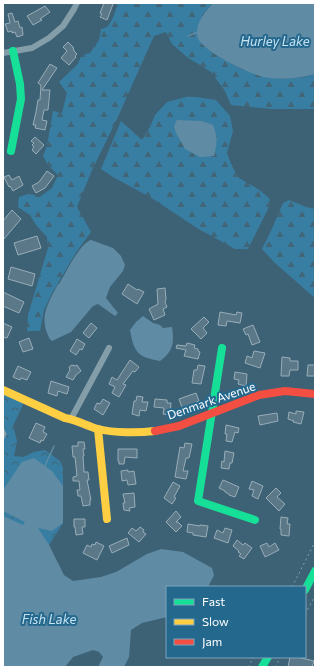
<svg xmlns="http://www.w3.org/2000/svg" width="318" height="670" font-family="Commissioner,sans-serif">
	<defs>
		<pattern id="forest-firs" width="22" height="20" patternUnits="userSpaceOnUse"><rect width="22" height="20" fill="#377ea2"/><path d="M5 1l3.5 6h-7zM16 11l3.5 6h-7z" fill="#426577"/></pattern>
		<pattern id="park-crowns" width="20" height="18" patternUnits="userSpaceOnUse"><rect width="20" height="18" fill="#377ea2"/><path d="M2 6a3 3 0 1 1 6 0M12 15a3 3 0 1 1 6 0" fill="none" stroke="#426577"/></pattern>
	</defs>
	<rect width="100%" height="100%" fill="#3d6276"/>
	<g fill="url(#forest-firs)">
		<path d="M117 3H213L202 15 201 44 214 54 241 69 281 79 305 77 315 74V109H272L231 105 225 91 211 72 187 57 172 44 166 32 154 36 116 121 92 170 77 207 91 232 77 251 51 295 44 310 40 331H27L28 315 48 248 47 237 36 225 30 215 18 207 19 197 28 194 41 196 52 188 58 175 48 165 43 156 47 146 53 111 62 113 67 93 59 82 77 65 82 55 90 53 99 40 101 29C104 28 106 28 108 26 112 22 117 8 117 3Z"/>
		<path d="M190 96 216 100 230 116 233 131 227 153 232 166 239 178 258 189 269 198 270 205 248 249H235L197 228 150 197 113 177 101 169 121 121 142 140 150 127 155 115 167 102Z"/>
		<path d="M289 200 306 207 315 209V298L275 263 262 249 271 231 283 203Z"/>
	</g>
	<path fill="url(#park-crowns)" d="M3 392 25 400 13 426 17 441 14 456 23 457 34 452 45 450 60 461 63 468V523L49 545 23 525 3 520Z"/>
	<g fill="#608ba4">
		<path d="M213 3H315V74C301 78 284 80 269 78 255 77 197 50 197 35 196 22 205 12 213 3Z"/>
		<path d="M177 120 202 121 213 125C218 137 217 144 214 156L200 157 185 149 176 133 174 126Z"/>
		<path d="M91 240 113 248 121 256 125 265 123 271 110 287 106 298 118 313 115 316 98 304 93 306 71 332 52 341C49 339 49 337 47 333 40 314 49 302 58 284H59C66 273 79 244 91 240Z"/>
		<path d="M143 316 153 323 160 325 163 328 172 327C174 342 174 351 160 361 138 357 134 353 130 330L136 322Z"/>
		<path d="M34 458 52 471 63 486V523L52 531 38 528 49 545 64 575 73 581 101 577 116 572 147 554 161 549 183 552 212 568 214 575 208 587H167V617L142 623 131 630 129 657 124 667H98L103 657 99 652 93 650 73 657 65 667H3V516L23 525 25 522 3 511V490L22 462Z"/>
	</g>
	<g fill="none" stroke-linecap="round" stroke-linejoin="round">
		<g stroke="#608ba4" stroke-width="1.5">
			<path d="M188 36 198 32"/>
			<path d="M44 468 54 446"/>
		</g>
	</g>
	<g fill="#5a7888" stroke="#98adb8">
		<path d="M104 3H111L113 4 107 20 100 17 102 14 100 13Z"/>
		<path d="M45 6 50 12 40 19 42 20 33 25 27 16Z"/>
		<path d="M12 13 15 22 18 21 20 28 22 27 23 35 17 37 15 32 12 33V31L8 32 5 24 10 23 8 14Z"/>
		<path d="M68 42 73 47 74 51 77 54 75 56 76 57 69 65 61 58 67 51 63 47Z"/>
		<path d="M50 64 57 68 42 90H50L48 110H44L42 120 47 121 45 130 35 128 36 125H33L36 112 38 100H40L41 85 38 83Z"/>
		<path d="M35 137 44 145 36 154 32 150 34 147 32 145 34 143 31 141Z"/>
		<path d="M47 171 54 176 45 188 36 193 32 186 39 182Z"/>
		<path d="M9 175 12 180 19 176 23 185 13 191 10 186 9 187 4 177Z"/>
		<path d="M12 210 21 219 3 240V221Z"/>
		<path d="M37 236 41 248 18 255 14 243Z"/>
		<path d="M11 267 35 274 32 286 8 279Z"/>
		<path d="M128 284 137 290 138 289 144 292 137 304 122 294Z"/>
		<path d="M165 288 166 299 165 302 167 307 163 309 165 315 154 320 149 309 158 304 157 289Z"/>
		<path d="M3 292 24 302 19 313 3 306Z"/>
		<path d="M220 312 236 315 237 312 242 313 240 323 227 321 226 326 218 325Z"/>
		<path d="M204 317 209 322 203 328 207 333 201 339 191 329Z"/>
		<path d="M3 323 12 327 7 338 3 337Z"/>
		<path d="M91 323 97 328 89 338 83 333Z"/>
		<path d="M253 325 260 342 252 345 248 334 246 335 243 329Z"/>
		<path d="M29 338 33 349 23 352 19 342Z"/>
		<path d="M77 339 85 344 82 350 80 349 76 355 70 351Z"/>
		<path d="M187 343 195 345 194 348 198 349V351L200 352 198 359 184 356 186 350 176 348 177 345 186 346Z"/>
		<path d="M254 351 265 353 260 368 245 363 247 356 252 358Z"/>
		<path d="M282 357 290 358V361H298V370H290L289 376H281Z"/>
		<path d="M130 360 139 367 135 372 133 371 123 384 126 385 119 397 112 393 115 387 109 384 112 377 117 380Z"/>
		<path d="M72 365 75 366 77 365 81 371 76 375 73 380 66 377 70 370 69 367Z"/>
		<path d="M198 365 205 366 201 384 192 383 194 370H197Z"/>
		<path d="M308 365H315V376H307Z"/>
		<path d="M18 366 31 372 27 380 21 378 20 380 13 377Z"/>
		<path d="M235 372 247 374 246 386 238 384 239 380 234 379Z"/>
		<path d="M51 381 69 387 67 394 58 391 57 396 48 393Z"/>
		<path d="M196 393 199 401 189 406V407L183 410 179 399Z"/>
		<path d="M137 396 143 397 142 402H148L146 411 140 410 139 416 132 414 134 401H136Z"/>
		<path d="M103 399 110 403 103 415 94 409 97 403 100 404Z"/>
		<path d="M155 399 167 400V403H171L170 415 163 414 164 408 154 407Z"/>
		<path d="M296 411 304 412 301 424 293 422 294 421 288 419 289 412 296 414Z"/>
		<path d="M277 413 278 421 260 425 258 416Z"/>
		<path d="M36 423 45 427 43 432 47 434 43 441 41 440 40 443 29 438Z"/>
		<path d="M226 425 239 428 238 433 235 432 232 442 226 441 227 434H225Z"/>
		<path d="M78 442H84L85 449H83L84 456H83L84 472H88L89 480H87L91 500H90V505L83 506 81 496H78L77 490H80L79 481H73V477L77 476 75 457H73L72 446H78Z"/>
		<path d="M185 443 192 444 189 458H186L183 471H188L186 479 175 477 180 447 184 448Z"/>
		<path d="M118 449H137V458L125 457 124 464H119V461H118Z"/>
		<path d="M225 451 234 453 232 463H230L229 469 221 468 222 461 224 462Z"/>
		<path d="M128 470V472L134 471 136 484 128 485 127 480 122 481 121 471Z"/>
		<path d="M223 480 239 487 235 497 229 495V494L225 492V491L219 488Z"/>
		<path d="M252 481 263 486 258 499 252 496 254 490 249 489Z"/>
		<path d="M173 482 180 486 174 497 176 498 172 504 164 498Z"/>
		<path d="M276 488 281 493 277 497 285 504 279 511 266 498Z"/>
		<path d="M134 493 135 507 129 508 130 511 124 510 123 503H125L123 494Z"/>
		<path d="M176 511 181 517 176 522H178L182 526 176 532 166 522Z"/>
		<path d="M281 517 288 518 287 524H290L289 536 281 535V529H280Z"/>
		<path d="M74 519H85V527H82L83 534 76 535 75 527H74Z"/>
		<path d="M188 524 200 526V525L208 526 206 537 193 535V533L187 532Z"/>
		<path d="M140 527 144 530 143 532 146 534 139 542 128 533 132 528 136 531Z"/>
		<path d="M225 528 232 530 228 543 214 538 217 530 223 533Z"/>
		<path d="M127 538 129 545 112 553 109 546Z"/>
		<path d="M237 540 243 545 245 543 252 548 244 559 239 556 241 554 238 552 239 551 233 546Z"/>
		<path d="M96 542 104 546 97 560 83 553 87 545 91 547 92 544 95 545Z"/>
		<path d="M267 543 269 547 275 543 279 550 265 557 260 546Z"/>
		<path d="M290 657H297L314 661 312 667H288Z"/>
	</g>
	<g fill="none" stroke-linecap="round" stroke-linejoin="round">
		<g stroke="#849ea9" stroke-width="1" stroke-dasharray="2 3" stroke-linecap="butt">
			<path d="M292 587 312 548 315 541"/>
			<path d="M305 614 315 596"/>
			<path d="M248 667 254 657"/>
			<path d="M275 667 281 657"/>
		</g>
		<path stroke="#849ea9" stroke-width="3" d="M3 430 5 434 3 438"/>
		<g stroke="#849ea9" stroke-width="6">
			<path d="M3 53 32 48 49 38 63 26 74 9 77 3"/>
			<path d="M71 419 109 348"/>
		</g>
		<g stroke="#16e098" stroke-width="8">
			<path d="M11 151 21 99 20 84 13 51"/>
			<path d="M222 348 198 501 255 520"/>
			<path d="M305 590 315 571"/>
			<path d="M262 667 268 657"/>
		</g>
		<g stroke="#ffcf43" stroke-width="8">
			<path d="M3 390 65 418C77 420 87 426 98 429 114 433 138 433 155 431"/>
			<path d="M98 429 107 519"/>
		</g>
		<path stroke="#f24e42" stroke-width="8" d="M155 431 179 426 259 395 285 391 315 394"/>
	</g>
	<g text-anchor="middle" dominant-baseline="central" stroke-width="4" stroke-linejoin="round" paint-order="stroke">
		<g font-size="12" fill="#fff" stroke="#25688e">
			<text transform="translate(211 400) rotate(-19)">Denmark Avenue</text>
		</g>
		<g font-size="13" font-style="italic" fill="#c7e4f3" stroke="#25688e">
			<text x="275" y="41">Hurley Lake</text>
			<text x="49" y="619">Fish Lake</text>
		</g>
	</g>
	<rect width="318" height="670" fill="none" stroke="#ffffff" stroke-width="8"/>
	<rect x="166" y="586" width="140" height="72" fill="#25688e" stroke="#7ca4bb"/>
	<rect x="174" y="599" width="20" height="6" fill="#16e098" stroke="#7ca4bb"/>
	<text x="202" y="606" font-size="12" fill="#ffffff">Fast</text>
	<rect x="174" y="619" width="20" height="6" fill="#ffcf43" stroke="#7ca4bb"/>
	<text x="202" y="626" font-size="12" fill="#ffffff">Slow</text>
	<rect x="174" y="639" width="20" height="6" fill="#f24e42" stroke="#7ca4bb"/>
	<text x="202" y="646" font-size="12" fill="#ffffff">Jam</text>
</svg>
